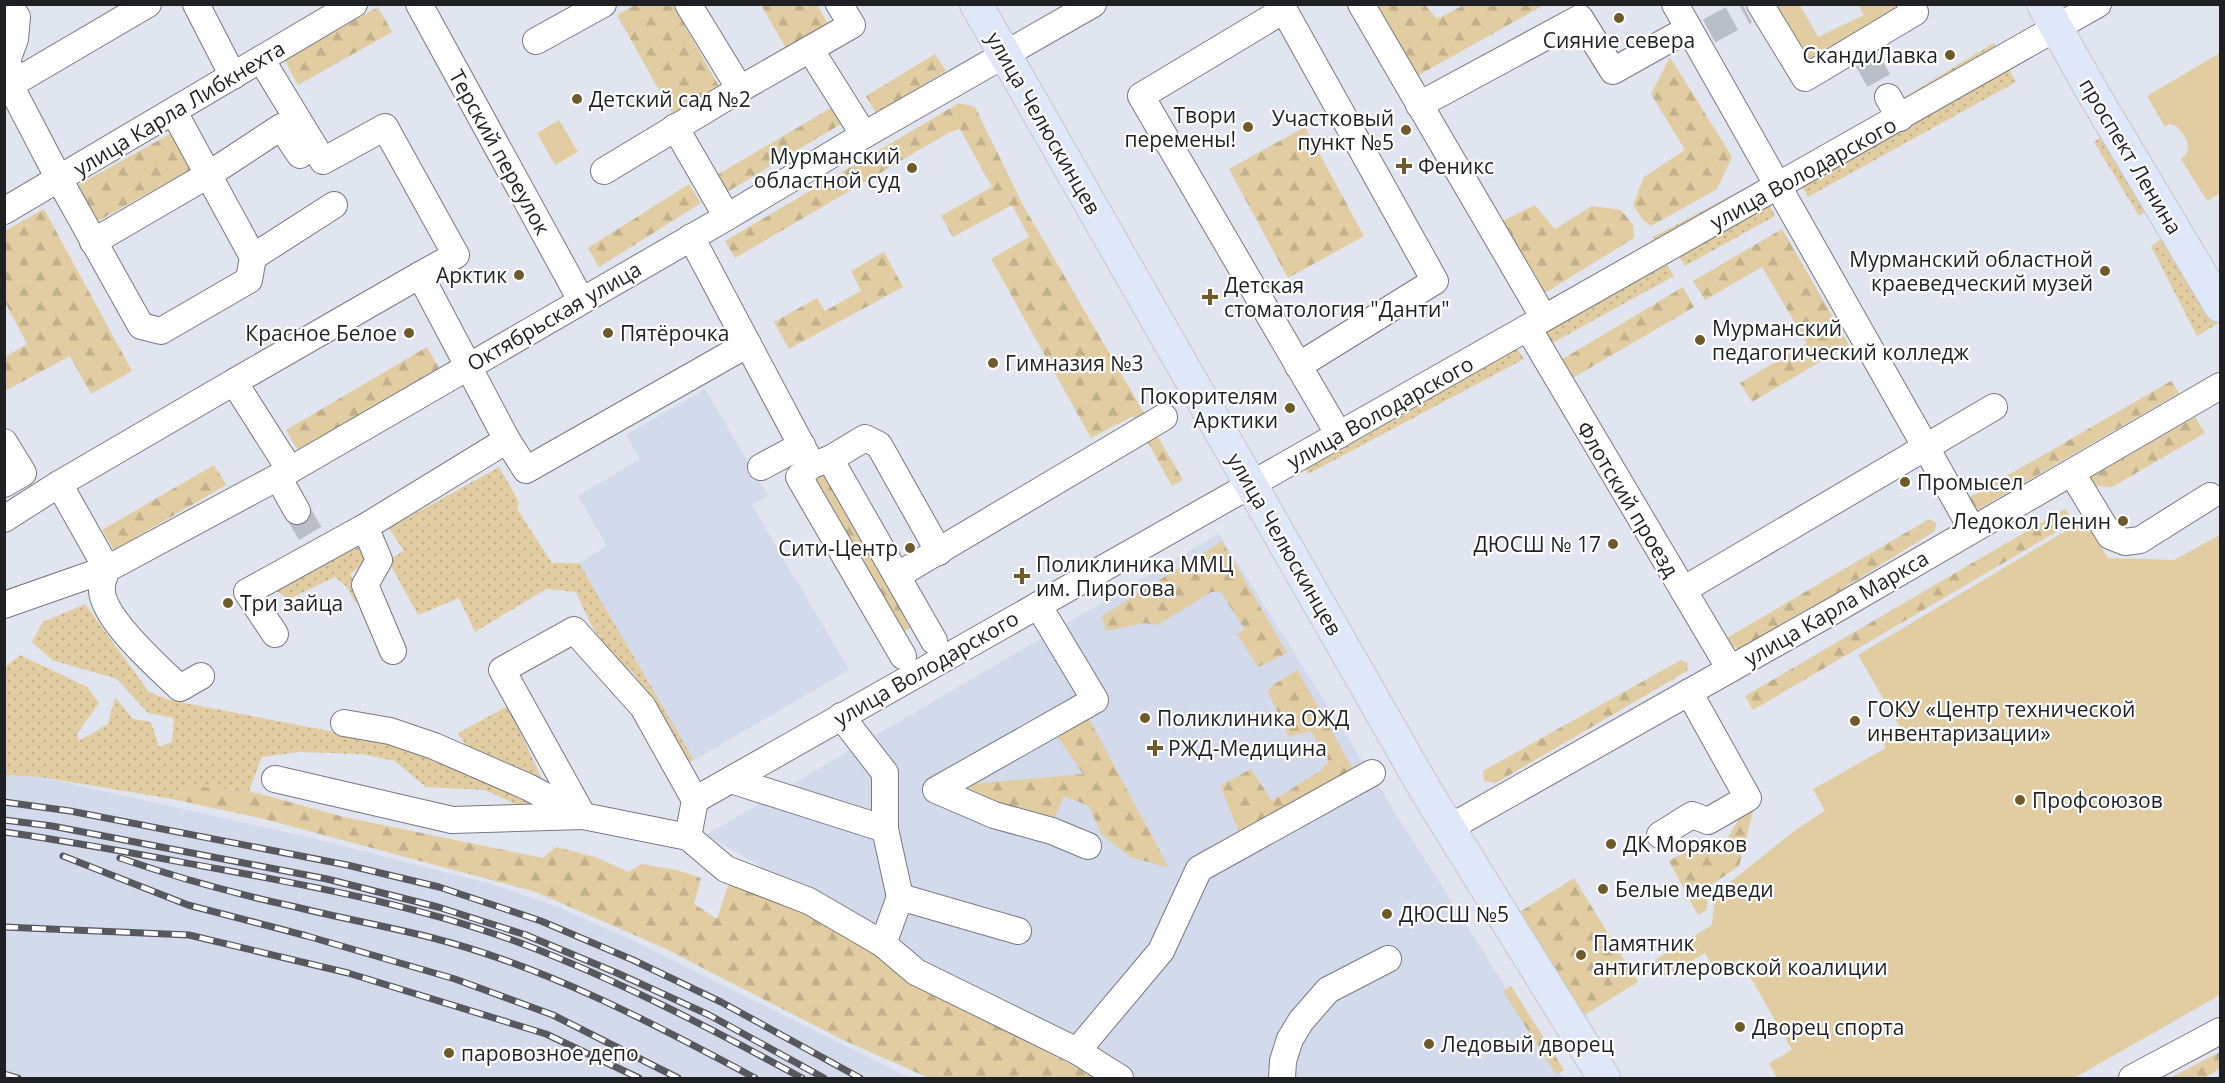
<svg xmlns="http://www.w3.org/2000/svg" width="2225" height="1083" font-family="'Open Sans',sans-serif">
	<defs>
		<pattern id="grass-dots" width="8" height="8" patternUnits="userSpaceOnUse" patternTransform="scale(1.5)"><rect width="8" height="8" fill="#e1cda1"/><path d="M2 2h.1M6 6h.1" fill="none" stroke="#c1b08a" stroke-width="1.8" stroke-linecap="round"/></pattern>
		<pattern id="forest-firs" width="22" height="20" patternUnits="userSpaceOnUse" patternTransform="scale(1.5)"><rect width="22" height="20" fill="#e1cda1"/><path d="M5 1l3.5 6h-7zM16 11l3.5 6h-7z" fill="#c1b08a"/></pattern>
	</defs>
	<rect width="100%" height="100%" fill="#e1e5f0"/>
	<g fill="#d3daeb">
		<path d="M705 389 768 496 752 505 849 670 694 760 579 563 607 546 578 496 640 459 626 435Z"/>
		<path d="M1219 534 1563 1078H1127L706 835Z"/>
		<path d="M4 775 41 777 312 838 487 883 558 907 634 941 910 1078H5Z"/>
	</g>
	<g fill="url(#grass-dots)">
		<path d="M1994 43 2000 51 1902 110 1896 102Z"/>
		<path d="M2007 66 2016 82 1808 197 1799 181Z"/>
		<path d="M2108 132 2152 207 2139 216 2094 142Z"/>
		<path d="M1748 187 1755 196 1659 248 1653 237Z"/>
		<path d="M1768 202 1775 216 1685 266 1676 251Z"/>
		<path d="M2169 234 2220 322 2197 336 2151 246Z"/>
		<path d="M1663 258 1674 276 1547 346 1539 332Z"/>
		<path d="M1515 345 1524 359 1308 474 1301 461Z"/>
		<path d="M499 467 519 502 517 509 552 563H579L694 760 686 763 634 674 611 655 590 623 576 592 546 589 475 632 459 598 418 615 388 560 404 551 389 528Z"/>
		<path d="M355 537 367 561 350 574 364 597 355 602 347 587 335 577 289 599 268 586Z"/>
		<path d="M85 604 149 692 169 700 423 749 549 808 520 806 485 790 426 787 395 761 362 754 299 752 262 757 249 791 189 786 172 799 41 777 5 775 4 668 20 655 87 687 99 703 77 734 79 741 108 724 115 697 133 719 151 722 159 747 172 742 174 718 148 713 117 679 52 660 32 642 43 622Z"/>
		<path d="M508 706 543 781 472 756 458 733Z"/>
	</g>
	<g fill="url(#forest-firs)">
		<path d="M635 5H673L720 88 673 115 617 15Z"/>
		<path d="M761 5H817L828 24 786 48Z"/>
		<path d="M1374 5H1425L1437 19 1464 5H1544L1417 76Z"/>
		<path d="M378 7 392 32 298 85 284 59Z"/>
		<path d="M935 54 946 71 876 113 866 96Z"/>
		<path d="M1670 57 1732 157 1717 189 1651 226 1643 220 1633 205 1644 177 1685 150 1651 94Z"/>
		<path d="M959 103 975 107 1023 205 1183 480 1172 486 1133 416 1091 438 991 259 1029 237 1012 205 953 237 941 216 992 187 960 129 950 132 735 258 725 241Z"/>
		<path d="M836 105 846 121 727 192 717 175Z"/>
		<path d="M1305 127 1364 236 1288 278 1229 169Z"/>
		<path d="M172 133 192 169 96 222 76 186Z"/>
		<path d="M689 184 701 203 599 267 588 248Z"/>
		<path d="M1535 205 1555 229 1592 206 1621 210 1633 225 1634 238 1538 297 1496 224Z"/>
		<path d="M44 209 132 371 91 394 70 356 5 391V357L27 344 5 302V231Z"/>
		<path d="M1782 229 1849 345 1752 402 1740 383 1807 343 1762 267 1705 300 1693 281Z"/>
		<path d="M884 252 903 287 789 349 774 322 817 298 825 311 861 291 851 271Z"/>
		<path d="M1683 287 1694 307 1571 379 1561 360Z"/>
		<path d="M427 347 439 368 298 451 286 430Z"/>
		<path d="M2171 381 2179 393 1974 512 1967 499Z"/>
		<path d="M2195 417 2205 433 2112 487 2093 486 2086 480Z"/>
		<path d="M214 465 226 485 114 550 102 530Z"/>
		<path d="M826 466 918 624 898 634 806 479Z"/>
		<path d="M2065 509 2073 522 1753 710 1745 696Z"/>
		<path d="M1929 519 1936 523 1935 531 1743 651 1732 646 1727 638Z"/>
		<path d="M1222 541 1287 653 1258 667 1237 634 1245 630 1221 592H1211L1158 625 1144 623 1106 631 1102 616Z"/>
		<path d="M1681 660 1688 663 1687 671 1496 783 1484 781 1483 771Z"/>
		<path d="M1297 670 1352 767 1339 783 1240 834 1220 786 1251 769 1272 801 1320 771 1329 761 1311 731 1289 737 1268 692 1273 685Z"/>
		<path d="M1088 717 1169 868 1130 857 1102 835 1089 806 1064 796 1054 820 971 796 970 784 1083 774 1055 733Z"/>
		<path d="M189 786 249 791 344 817 543 858 556 847 595 857 629 872 641 864 677 870 701 878 694 904 717 919 730 880 805 909 867 945 910 981 1098 1078H929L841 1039 664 948 536 892 264 819 172 799Z"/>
		<path d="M1757 796 1739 866 1708 887 1707 910 1698 915 1669 861 1710 838 1722 847 1752 797Z"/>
		<path d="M1574 878 1638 982 1583 1016 1518 913Z"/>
		<path d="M1511 986 1564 1070 1556 1074 1503 991Z"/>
		<path d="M2220 1052V1069L2204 1078H2170Z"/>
	</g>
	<g fill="#e1cda1">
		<path d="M1771 4 1800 5 1818 37 1864 15 1858 5H1904L1817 63 1803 60Z"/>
		<path d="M2220 53V193L2207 201 2181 159C2195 149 2185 135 2176 126L2169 124 2165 127 2147 96Z"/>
		<path d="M559 120 578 152 555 165 537 133Z"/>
		<path d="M2084 520 2108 558 2174 560 2220 535V995L2074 1078H1777L1769 1063 1792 1050 1740 959 1716 972 1705 953 1665 976 1655 960 1712 925 1715 893C1753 867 1785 834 1825 811L1813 789 1886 748 1881 739 1900 727 1858 655Z"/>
	</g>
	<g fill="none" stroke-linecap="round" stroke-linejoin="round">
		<g stroke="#babec7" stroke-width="26" stroke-dasharray="26 13" stroke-linecap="butt">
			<path d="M1709 31 1746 11"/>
			<path d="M1866 58 1888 97"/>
			<path d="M297 511 316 543"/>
		</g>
		<defs>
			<g id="minor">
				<path d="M9 4 17 17 15 39 8 58 10 85 59 179 141 326 161 331 249 280 253 257 334 205"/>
				<path d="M196 4 233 76"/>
				<path d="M419 4 581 300"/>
				<path d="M688 4 740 89 810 49 864 135"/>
				<path d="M1361 4 1544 318"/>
				<path d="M1675 4 1972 529"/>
				<path d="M1760 4 1805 78 1915 12 1910 4"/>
				<path d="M536 41 603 4"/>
				<path d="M810 49 852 25 839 4"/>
				<path d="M261 59 323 161 385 127 456 255 420 275 507 440 365 527 247 592 275 634"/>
				<path d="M10 85 148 4"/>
				<path d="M1888 97 1900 118"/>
				<path d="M1419 105 1580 18 1613 71 1688 29"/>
				<path d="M174 112 253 257"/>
				<path d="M675 127 727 217"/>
				<path d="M604 171 740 89"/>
				<path d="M4 211 354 4"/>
				<path d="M691 237 812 465"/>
				<path d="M93 242 208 175 281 127 300 155"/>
				<path d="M1528 328 1730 669"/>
				<path d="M1298 366 1435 281 1284 10 1141 96 1339 435"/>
				<path d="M507 440 526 470 748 344"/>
				<path d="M4 442 23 473 4 484"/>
				<path d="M830 459 865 438 879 445 939 552"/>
				<path d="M761 467 802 445"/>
				<path d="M290 470 234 382 420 275"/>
				<path d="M2072 473 2110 536 2125 542 2140 540 2210 496"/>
				<path d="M278 477 297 511"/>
				<path d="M59 484 107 569C105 574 102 581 102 587 99 616 159 668 180 688L201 676"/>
				<path d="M4 519 59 484 234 382"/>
				<path d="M365 527 379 560 365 585 393 651"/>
				<path d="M898 575 1164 417"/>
				<path d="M1683 590 1994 407"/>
				<path d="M4 605 107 569 278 477 727 217 864 135 1093 4"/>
				<path d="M1038 605 1095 700 936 790 994 815 1052 831 1088 846"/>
				<path d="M903 656 799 477 812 465 830 459 934 641"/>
				<path d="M841 716 885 773V829L900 897 1018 931"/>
				<path d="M344 723 390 731 434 746 528 787 583 816 688 837 726 869 809 901 883 944 916 972 1077 1051 1120 1078"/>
				<path d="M275 779 452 820 583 816 502 670 574 630 643 707 695 800"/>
				<path d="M731 780 885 829"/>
				<path d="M1449 828 1840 607 2220 386"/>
				<path d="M1660 835 1692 815 1708 821 1748 798 1689 692"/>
				<path d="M688 837 695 800 2098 4"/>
				<path d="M883 944 900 897"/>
				<path d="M1077 1051 1161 951 1199 869 1372 773"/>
				<path d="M1282 1078 1283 1061 1290 1039 1301 1021 1328 990 1388 959"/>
				<path d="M2132 1078 2220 1031"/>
			</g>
			<g id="major">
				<path d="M976 4 1426 791 1604 1078"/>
				<path d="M2043 4 2093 93 2220 306"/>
			</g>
		</defs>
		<use href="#minor" stroke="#757982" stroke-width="28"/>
		<use href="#major" stroke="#c5c5c6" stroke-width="34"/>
		<use href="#minor" stroke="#fff" stroke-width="26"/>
		<use href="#major" stroke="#e0e7f9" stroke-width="32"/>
		<defs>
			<g id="rail">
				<path d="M4 802 70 811 347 865 439 887 541 921 633 960 721 1002 860 1078"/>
				<path d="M4 820 52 826 327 879 438 907 526 935 617 973 709 1015 824 1078"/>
				<path d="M4 832C76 842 148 856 219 869 322 888 426 908 523 944 620 981 712 1029 802 1078"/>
				<path d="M63 856 188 905 307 936 455 979 553 1015 678 1078"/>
				<path d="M120 858C178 878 236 894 296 907 340 918 385 926 429 937 544 966 651 1022 755 1078"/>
				<path d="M4 927 189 935 348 973 546 1034 639 1078"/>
				<path d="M4 1074 18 1078"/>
			</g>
		</defs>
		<use href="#rail" stroke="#56585e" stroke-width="7"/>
		<use href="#rail" stroke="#fff" stroke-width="4.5" stroke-dasharray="14" stroke-linecap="butt"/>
	</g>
	<g fill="#6f5a29" stroke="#fff" stroke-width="2">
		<circle cx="1619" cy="18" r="6"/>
		<circle cx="1950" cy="55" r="6"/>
		<circle cx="577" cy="99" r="6"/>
		<circle cx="1248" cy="127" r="6"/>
		<circle cx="1406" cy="130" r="6"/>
		<path d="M1401 157h6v6h6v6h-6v6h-6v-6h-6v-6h6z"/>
		<circle cx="912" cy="168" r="6"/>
		<circle cx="2105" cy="271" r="6"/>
		<circle cx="519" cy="275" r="6"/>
		<path d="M1207 288h6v6h6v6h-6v6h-6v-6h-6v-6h6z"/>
		<circle cx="409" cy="333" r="6"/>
		<circle cx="608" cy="333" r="6"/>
		<circle cx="1700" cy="340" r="6"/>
		<circle cx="993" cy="363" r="6"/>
		<circle cx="1290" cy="408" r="6"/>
		<circle cx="1905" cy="482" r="6"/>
		<circle cx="2123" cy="521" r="6"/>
		<circle cx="1613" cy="544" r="6"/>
		<circle cx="910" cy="548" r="6"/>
		<path d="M1019 567h6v6h6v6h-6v6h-6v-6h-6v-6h6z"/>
		<circle cx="228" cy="603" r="6"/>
		<circle cx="1145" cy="718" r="6"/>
		<circle cx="1855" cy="721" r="6"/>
		<path d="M1152 739h6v6h6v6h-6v6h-6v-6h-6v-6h6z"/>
		<circle cx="2020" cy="800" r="6"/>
		<circle cx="1611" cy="844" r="6"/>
		<circle cx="1603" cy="889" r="6"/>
		<circle cx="1387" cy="914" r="6"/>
		<circle cx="1581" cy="955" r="6"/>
		<circle cx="1740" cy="1027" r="6"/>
		<circle cx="1429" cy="1044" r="6"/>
		<circle cx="449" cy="1053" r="6"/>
	</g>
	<g text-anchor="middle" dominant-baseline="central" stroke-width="4.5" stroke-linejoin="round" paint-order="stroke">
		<g font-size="21" fill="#1f2024" stroke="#fff" text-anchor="start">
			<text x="1619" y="40" text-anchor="middle">Сияние севера</text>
			<text x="1938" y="55" text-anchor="end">СкандиЛавка</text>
			<text x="589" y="99">Детский сад №2</text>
			<text x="1236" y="115" text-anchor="end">Твори<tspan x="1236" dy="24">перемены!</tspan></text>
			<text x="1394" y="118" text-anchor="end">Участковый<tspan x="1394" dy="24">пункт №5</tspan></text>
			<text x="900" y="156" text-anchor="end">Мурманский<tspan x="900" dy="24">областной суд</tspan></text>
			<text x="1418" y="166">Феникс</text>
			<text x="2093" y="259" text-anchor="end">Мурманский областной<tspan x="2093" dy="24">краеведческий музей</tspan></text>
			<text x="507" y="275" text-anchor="end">Арктик</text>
			<text x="1224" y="285">Детская<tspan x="1224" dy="24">стоматология "Данти"</tspan></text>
			<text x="1712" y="328">Мурманский<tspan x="1712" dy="24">педагогический колледж</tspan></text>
			<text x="397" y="333" text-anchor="end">Красное Белое</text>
			<text x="620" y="333">Пятёрочка</text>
			<text x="1005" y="363">Гимназия №3</text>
			<text x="1278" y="396" text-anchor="end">Покорителям<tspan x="1278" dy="24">Арктики</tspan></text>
			<text x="1917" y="482">Промысел</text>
			<text x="2111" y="521" text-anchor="end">Ледокол Ленин</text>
			<text x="1601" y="544" text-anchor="end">ДЮСШ № 17</text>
			<text x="898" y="548" text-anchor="end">Сити-Центр</text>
			<text x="1036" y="564">Поликлиника ММЦ<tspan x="1036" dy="24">им. Пирогова</tspan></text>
			<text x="240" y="603">Три зайца</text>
			<text x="1867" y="709">ГОКУ «Центр технической<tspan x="1867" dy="24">инвентаризации»</tspan></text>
			<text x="1157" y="718">Поликлиника ОЖД</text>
			<text x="1168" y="748">РЖД-Медицина</text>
			<text x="2032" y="800">Профсоюзов</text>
			<text x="1623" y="844">ДК Моряков</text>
			<text x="1615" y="889">Белые медведи</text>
			<text x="1399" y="914">ДЮСШ №5</text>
			<text x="1593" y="943">Памятник<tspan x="1593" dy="24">антигитлеровской коалиции</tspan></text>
			<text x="1752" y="1027">Дворец спорта</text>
			<text x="1441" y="1044">Ледовый дворец</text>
			<text x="461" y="1053">паровозное депо</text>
		</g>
		<g font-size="21" fill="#1f2024" stroke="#fff">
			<text transform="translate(179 108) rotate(-31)">улица Карла Либкнехта</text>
			<text transform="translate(1044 123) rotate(60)">улица Челюскинцев</text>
			<text transform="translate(500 152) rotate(61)">Терский переулок</text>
			<text transform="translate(2131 156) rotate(59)">проспект Ленина</text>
			<text transform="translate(1803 173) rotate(-29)">улица Володарского</text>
			<text transform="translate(554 316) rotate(-30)">Октябрьская улица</text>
			<text transform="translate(1380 412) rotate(-29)">улица Володарского</text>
			<text transform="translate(1628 499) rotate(59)">Флотский проезд</text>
			<text transform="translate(1285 544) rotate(60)">улица Челюскинцев</text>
			<text transform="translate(1836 608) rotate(-30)">улица Карла Маркса</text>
			<text transform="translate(926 668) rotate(-30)">улица Володарского</text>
		</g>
	</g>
	<rect width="2225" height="1083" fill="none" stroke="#1f2024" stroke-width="12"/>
</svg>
